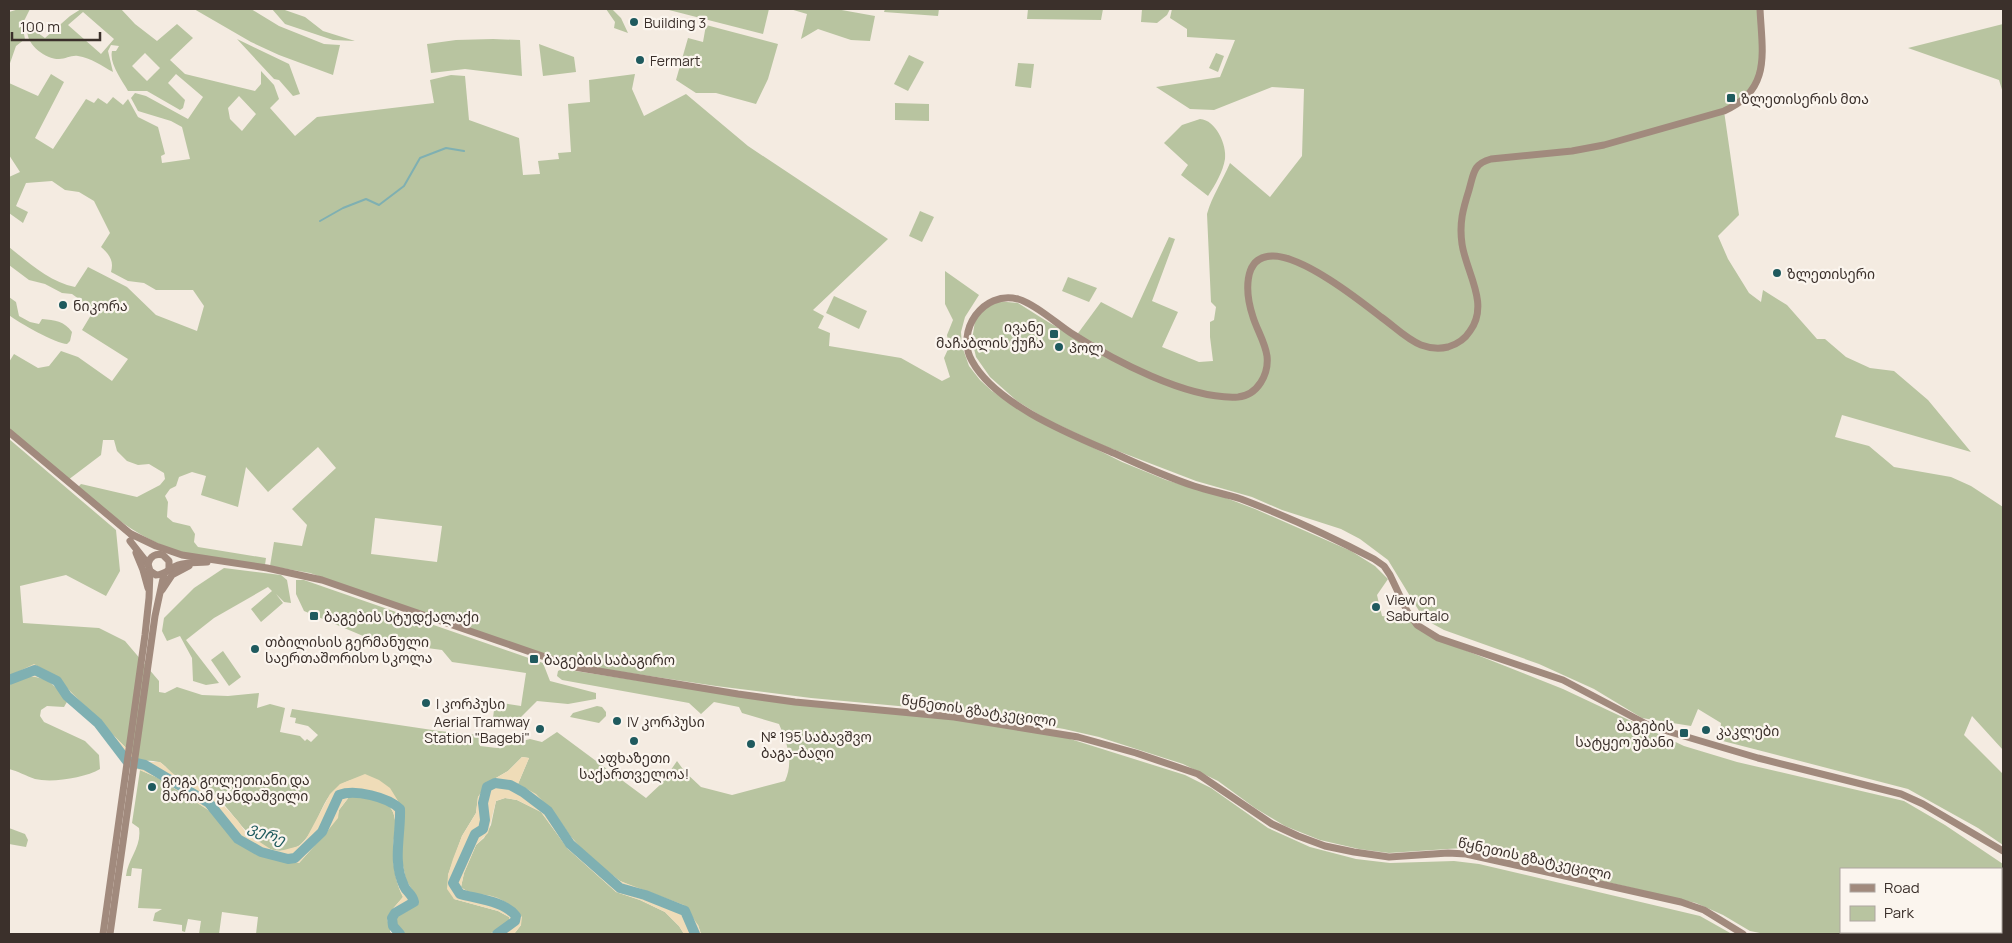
<svg xmlns="http://www.w3.org/2000/svg" width="2012" height="943" font-family="Manrope,'Noto Sans Georgian',sans-serif">
	<rect width="100%" height="100%" fill="#f4ebe1"/>
	<g fill="#b8c4a0" fill-rule="evenodd">
		<path d="M19 9H30L22 25 25 39 16 46 9 66V12Z"/>
		<path d="M81 9H121L135 24 157 41 177 24 193 38 170 60 185 74 255 91 261 84V71L274 85 279 99 270 108 295 136 317 117 434 103 430 80 451 75 465 76 469 120 519 138 523 175 540 174 538 161 559 159 558 153 571 152 568 104 590 102 589 80 635 74 632 89 644 116 686 94 748 146 888 239 813 310 824 316 818 328 830 333 829 346 901 358 942 381 950 377 944 358 949 347 947 335 953 320 945 304V271L979 295 965 317 961 332 962 346 969 366 980 380 992 391 1028 415 1122 462 1166 480 1226 498 1255 509 1351 551 1375 566 1388 579 1377 595 1382 616 1393 618 1403 612 1409 620 1429 636 1563 689 1684 746 1737 762 1904 801 1945 825 2003 864V928L2001 931V869H1841V932H2000L1997 934H1765L1750 931 1723 915 1696 903 1462 848 1389 853 1359 849 1320 840 1285 826 1255 808 1218 781 1183 764 1099 737 1064 729 964 712 811 698 716 686 583 666 546 655 310 573 270 566 274 542 302 546 307 525 292 509 336 468 318 447 268 492 246 467 238 507 201 495 206 476 192 472 179 477 176 486 170 489 165 496 168 502 167 517 173 522 190 526 195 534 194 542 198 547 266 558 265 565C239 561 210 560 185 553 142 542 111 515 78 487L81 484 137 497 160 485 165 479 164 473 149 464 138 465 127 461 117 451 114 440H103L101 455 68 480 9 430V362L14 354 38 368 49 366 61 351 78 357 112 381 128 359 82 330 94 310 72 294 62 293 45 284 29 280 9 265V247C29 263 50 282 75 287L88 267 127 287 156 315 197 331 204 306 193 290H156L144 283 128 281 111 272C114 261 110 255 101 247L110 233 94 201 79 192 65 190 52 181 26 183 16 206 28 212 23 223 9 213V177L20 172 9 155V83L38 96 51 74 64 82 35 138 53 149 86 99 94 103 98 98 107 104 113 97 123 105 128 99 138 117 158 127 165 154 161 156 162 163 190 159 182 127 171 121 138 111 131 98 135 93 146 96 188 119 203 97 176 74 168 83 185 100 183 108 180 110 147 91H128C122 80 109 64 112 51H116L119 46 111 45 108 51 113 72C102 66 91 58 78 56 71 55 66 59 59 59 44 59 23 42 28 26L45 38 70 16ZM83 12 114 39 101 54 68 25ZM145 53 160 68 147 81 132 66ZM239 96 256 114 242 131 230 119 228 108ZM375 518 442 526 437 562 371 554Z"/>
		<path d="M194 9H251L279 26 324 44 340 45 333 75 279 55 251 42Z"/>
		<path d="M272 9H282L305 17 323 31 355 41 333 40 285 24Z"/>
		<path d="M606 9H612L621 18 628 33 614 28 615 22Z"/>
		<path d="M665 9H769L763 34Z"/>
		<path d="M790 9H836L875 16 870 41 851 40 818 29 801 39 807 14Z"/>
		<path d="M885 9H939L938 16 884 12Z"/>
		<path d="M1028 9 1072 10 1073 9H1103L1101 20 1027 19Z"/>
		<path d="M1142 9H1170L1167 15 1157 23 1141 22Z"/>
		<path d="M1172 9H1760L1761 70 1748 97 1724 111 1739 215 1718 236 1728 259 1749 293 1761 302 1763 290 1787 305 1817 339H1825L1846 357 1870 368 1894 371 1928 400 1971 452 1842 415 1835 437 1869 446 1894 467 1951 477 1971 486 2003 507V750L1972 716 1964 735 2003 774V845L1978 828 1908 789 1719 740 1721 723 1698 709 1691 726 1642 718 1594 689 1539 664 1444 630 1424 619 1388 560 1360 539 1341 529 1282 510 1252 497 1196 481 1097 443 1046 419 1017 401 990 377 976 357 972 340 975 321 985 308 996 301 1018 303 1048 322 1120 362 1168 383 1076 336 1101 302 1132 318 1169 237 1175 239 1152 301 1178 312 1162 347 1199 362 1213 361 1210 337V322L1214 320 1216 307 1211 302 1207 214C1212 196 1223 180 1230 163L1270 197 1302 156 1304 89 1272 87 1214 110 1190 109 1156 87 1220 77 1235 40 1187 37V29L1170 18Z"/>
		<path d="M2003 24V93L1999 80 1908 48Z"/>
		<path d="M706 25 778 44 768 79 756 104 716 93H696L676 80 688 38 703 42Z"/>
		<path d="M237 39 289 64 300 94 293 96 279 80 274 79Z"/>
		<path d="M493 39 520 40 522 76 465 69 431 73 427 44 456 40Z"/>
		<path d="M539 44 574 57 576 72 543 76Z"/>
		<path d="M1216 53 1224 56 1218 72 1209 68Z"/>
		<path d="M909 55 924 62 908 91 894 84Z"/>
		<path d="M1018 63 1034 64 1031 88 1015 86Z"/>
		<path d="M895 103 929 104V121L895 120Z"/>
		<path d="M1200 119C1216 120 1227 145 1225 159 1223 172 1215 185 1208 196L1181 175 1188 165 1164 143 1182 125Z"/>
		<path d="M920 211 934 217 922 242 909 236Z"/>
		<path d="M1068 277 1097 288 1089 302 1062 291Z"/>
		<path d="M834 296 867 311 859 329 826 313Z"/>
		<path d="M9 297 16 302 19 316 30 322 39 324 42 319C55 320 64 321 72 332L70 341 67 344C57 344 17 322 9 315Z"/>
		<path d="M9 439 116 530 120 571 106 596 66 575 20 586 23 623 99 628 125 641 159 681V692L165 693 177 687 202 695 228 696 259 693 257 708 270 704 285 708 280 732 300 736 305 741 307 739 311 742 318 735 308 726 295 723 296 718 290 717 292 709 439 731 479 735 480 746 497 748 530 739 542 742 557 732 646 798 662 783 677 761 685 772 701 787 732 795 785 781C794 761 787 743 779 724L742 713 739 707 714 702 701 714 689 703 562 680 557 676 558 671 562 669 773 701 975 722 1064 737 1185 775 1211 788 1268 828 1310 847 1356 859 1390 863 1454 861 1479 864 1700 916 1732 934H701L698 925 646 892 620 881 589 857 571 837 555 814 536 795 518 784 529 758 522 757 508 771 489 782 478 797 476 813 462 836 448 875 454 899 498 911 509 917V921L490 934H405L396 923 397 916 409 910 413 891 406 880 400 852 403 809 397 800 351 780C319 791 323 823 301 844 297 848 292 848 287 850 254 858 232 805 208 790 199 783 186 782 176 777 170 773 165 764 159 762 151 760 144 762 136 758L55 676 34 665 9 676Z"/>
		<path d="M224 568 281 575 287 580 291 603 284 602 276 594 283 603 261 622 251 609 272 591 268 587 214 618 186 640 219 683 206 685 193 681 192 658 180 636 167 641 162 631 164 618 194 588Z"/>
		<path d="M296 580H304L327 588 543 663 550 681 596 693V699L568 704 537 701 517 721 493 718 495 702 521 706 526 673 452 662 442 650 375 641 304 611 296 594Z"/>
		<path d="M223 651 241 677 229 686 211 660Z"/>
		<path d="M25 676C50 677 52 684 68 700L64 707 47 706 41 710 40 716 44 722 85 741 99 755 100 769C85 778 52 783 35 779 26 776 18 771 9 769V686L14 681Z"/>
		<path d="M597 706 602 707 606 712V716L599 723 570 717 573 713Z"/>
		<path d="M140 770 158 778 213 813 234 838 299 863 325 834 337 818 339 810 349 797C367 796 393 797 395 820 396 830 393 841 393 851 393 867 396 883 403 897L391 911 390 932 393 934H256L258 917 222 912 219 934H199L201 921 188 919 185 932 182 931V925L153 921 155 913 162 909 138 908 142 869 132 868 131 876H126C128 858 142 847 139 828L132 823Z"/>
		<path d="M505 798 517 800 541 812 568 849 616 892 640 900 665 912 679 926 684 934H514L521 925C518 919 516 911 512 907 498 893 475 900 461 887L464 873 476 845 484 838 491 825 496 801Z"/>
		<path d="M9 828 25 834 28 840 26 847 9 844Z"/>
	</g>
	<g fill="#efdcb8">
		<path d="M34 664 55 676 136 758 144 762H160L178 778 209 790 238 821 246 833 272 850 280 851 299 846 306 839 330 794 340 784 365 774 379 780 390 788 403 809 400 852 406 880 416 899 415 906 397 916 396 923 405 934H393L387 920 391 911 403 897C396 883 393 867 393 851 393 841 396 830 395 820 393 797 366 796 349 797L339 810 338 818 325 834 299 863H289L257 853 234 838 213 813 158 778 126 764 97 726 68 700 54 683 38 677 25 676 14 681 9 686V676Z"/>
		<path d="M522 757 529 758 518 784 536 794 555 814 571 837 589 857 620 881 684 905 698 925 701 934H684L679 926 665 912 640 900 616 892 568 849 541 812 517 800 505 798 496 801 488 833 476 845 464 873 461 887C472 897 487 892 500 899 508 903 515 910 522 917L521 925 514 934H490L509 921V917L498 911 454 899 447 889 448 875 453 859 462 836 476 813 478 797 489 782 508 771Z"/>
	</g>
	<g fill="none" stroke-linecap="round" stroke-linejoin="round">
		<path stroke="#7fb0b2" stroke-width="2" d="M320 221 343 208 366 199 379 205 404 186 420 158 446 148 464 151"/>
		<g stroke="#7fb0b2" stroke-width="10">
			<path d="M9 680 35 670 57 681 67 696 98 723 127 761 145 765 209 803 238 839 261 852 288 859 295 858 322 832 339 795C355 789 388 797 400 809 401 835 392 861 404 886 407 893 412 893 414 902L395 913 392 918 393 926 400 934"/>
			<path d="M497 934 515 921 516 916C504 901 478 899 460 894L453 883 475 834 483 829 485 820 483 803 487 787 495 783 510 785 523 792 548 811 570 844 620 888 645 895 685 911 695 934"/>
		</g>
		<g stroke="#a18a7d" stroke-width="7">
			<path d="M1760 9C1762 52 1772 90 1724 111L1604 145 1572 151 1491 159C1473 164 1474 173 1469 190 1463 209 1459 223 1462 244 1466 272 1490 304 1470 331 1465 339 1458 344 1448 347 1440 349 1429 348 1421 345 1406 339 1394 326 1381 317 1358 299 1303 256 1273 256 1241 256 1246 296 1253 317 1257 330 1265 342 1267 356 1269 374 1258 395 1238 397 1188 400 1113 360 1071 333 1056 323 1035 304 1018 299 983 290 955 331 972 361 996 405 1072 435 1116 454 1142 466 1167 477 1194 486 1209 491 1226 494 1241 499 1286 516 1332 537 1374 559L1384 566 1390 575 1407 611 1417 625 1438 638 1563 680 1650 726 1758 758 1901 794 1923 804 2003 851"/>
			<path d="M9 432 133 536"/>
			<path d="M131 534 156 546 182 555 267 568 322 580 574 667 738 694 795 702 954 717 1078 737 1136 753 1198 774 1272 824 1298 836 1325 846 1354 852 1389 857 1448 853 1466 854 1681 902 1704 910 1743 934"/>
			<path d="M130 541 148 564 150 571 156 575C166 575 169 568 178 565 187 562 197 563 207 562"/>
			<path d="M136 553 143 570 148 588"/>
			<path d="M148 564C150 556 156 553 163 555L169 561V569"/>
			<path d="M162 590 172 575 189 566"/>
			<path d="M103 934 145 635 149 598 150 571"/>
			<path d="M110 934 155 616 164 574"/>
		</g>
	</g>
	<g fill="#1f5a5e" stroke="#fbf5ee" stroke-width="2">
		<circle cx="634" cy="22" r="5"/>
		<circle cx="640" cy="60" r="5"/>
		<rect x="1726" y="93" width="10" height="10" rx="2.5"/>
		<circle cx="1777" cy="273" r="5"/>
		<circle cx="63" cy="305" r="5"/>
		<rect x="1049" y="329" width="10" height="10" rx="2.5"/>
		<circle cx="1059" cy="347" r="5"/>
		<circle cx="1376" cy="607" r="5"/>
		<rect x="309" y="611" width="10" height="10" rx="2.5"/>
		<circle cx="255" cy="649" r="5"/>
		<rect x="529" y="654" width="10" height="10" rx="2.5"/>
		<circle cx="426" cy="703" r="5"/>
		<circle cx="617" cy="721" r="5"/>
		<circle cx="540" cy="729" r="5"/>
		<circle cx="1706" cy="730" r="5"/>
		<rect x="1679" y="728" width="10" height="10" rx="2.5"/>
		<circle cx="634" cy="741" r="5"/>
		<circle cx="751" cy="744" r="5"/>
		<circle cx="152" cy="787" r="5"/>
	</g>
	<g text-anchor="middle" dominant-baseline="central" stroke-width="4.5" stroke-linejoin="round" paint-order="stroke">
		<g font-size="14" fill="#3b302b" stroke="#fbf5ee" text-anchor="start">
			<text x="644" y="22">Building 3</text>
			<text x="650" y="60">Fermart</text>
			<text x="1741" y="98">ზლეთისერის მთა</text>
			<text x="1787" y="273">ზლეთისერი</text>
			<text x="73" y="305">ნიკორა</text>
			<text x="1044" y="326" text-anchor="end">ივანე<tspan x="1044" dy="16">მაჩაბლის ქუჩა</tspan></text>
			<text x="1069" y="347">პოლ</text>
			<text x="1386" y="599">View on<tspan x="1386" dy="16">Saburtalo</tspan></text>
			<text x="324" y="616">ბაგების სტუდქალაქი</text>
			<text x="265" y="641">თბილისის გერმანული<tspan x="265" dy="16">საერთაშორისო სკოლა</tspan></text>
			<text x="544" y="659">ბაგების საბაგირო</text>
			<text x="436" y="703">I კორპუსი</text>
			<text x="530" y="721" text-anchor="end">Aerial Tramway<tspan x="530" dy="16">Station "Bagebi"</tspan></text>
			<text x="627" y="721">IV კორპუსი</text>
			<text x="1674" y="725" text-anchor="end">ბაგების<tspan x="1674" dy="16">სატყეო უბანი</tspan></text>
			<text x="1716" y="730">კაკლები</text>
			<text x="761" y="736">№ 195 საბავშვო<tspan x="761" dy="16">ბაგა-ბაღი</tspan></text>
			<text x="634" y="757" text-anchor="middle">აფხაზეთი<tspan x="634" dy="16">საქართველოა!</tspan></text>
			<text x="162" y="779">გოგა გოლეთიანი და<tspan x="162" dy="16">მარიამ ყანდაშვილი</tspan></text>
		</g>
		<g font-size="14" fill="#3b302b" stroke="#fbf5ee">
			<text transform="translate(979 710) rotate(8)">წყნეთის გზატკეცილი</text>
			<text transform="translate(1535 858) rotate(12)">წყნეთის გზატკეცილი</text>
		</g>
		<g font-size="15" font-style="italic" fill="#1f5a5e" stroke="#fbf5ee">
			<text transform="translate(267 833) rotate(22)">ვერე</text>
		</g>
	</g>
	<rect width="2012" height="943" fill="none" stroke="#3b302b" stroke-width="20"/>
	<rect x="1840" y="868" width="162" height="65" fill="#fbf5ee" stroke="#aea6a0"/>
	<rect x="1850" y="884" width="25" height="8" fill="#a18a7d" stroke="#aea6a0"/>
	<text x="1884" y="893" font-size="15" fill="#3b302b">Road</text>
	<rect x="1850" y="906" width="25" height="15" fill="#b8c4a0" stroke="#aea6a0"/>
	<text x="1884" y="918" font-size="15" fill="#3b302b">Park</text>
	<path d="M12 32v8h88v-8" fill="none" stroke="#3b302b" stroke-width="2.5"/>
	<text x="20" y="32" font-size="15" fill="#3b302b" stroke="#fbf5ee" stroke-width="4" paint-order="stroke">100 m</text>
</svg>
